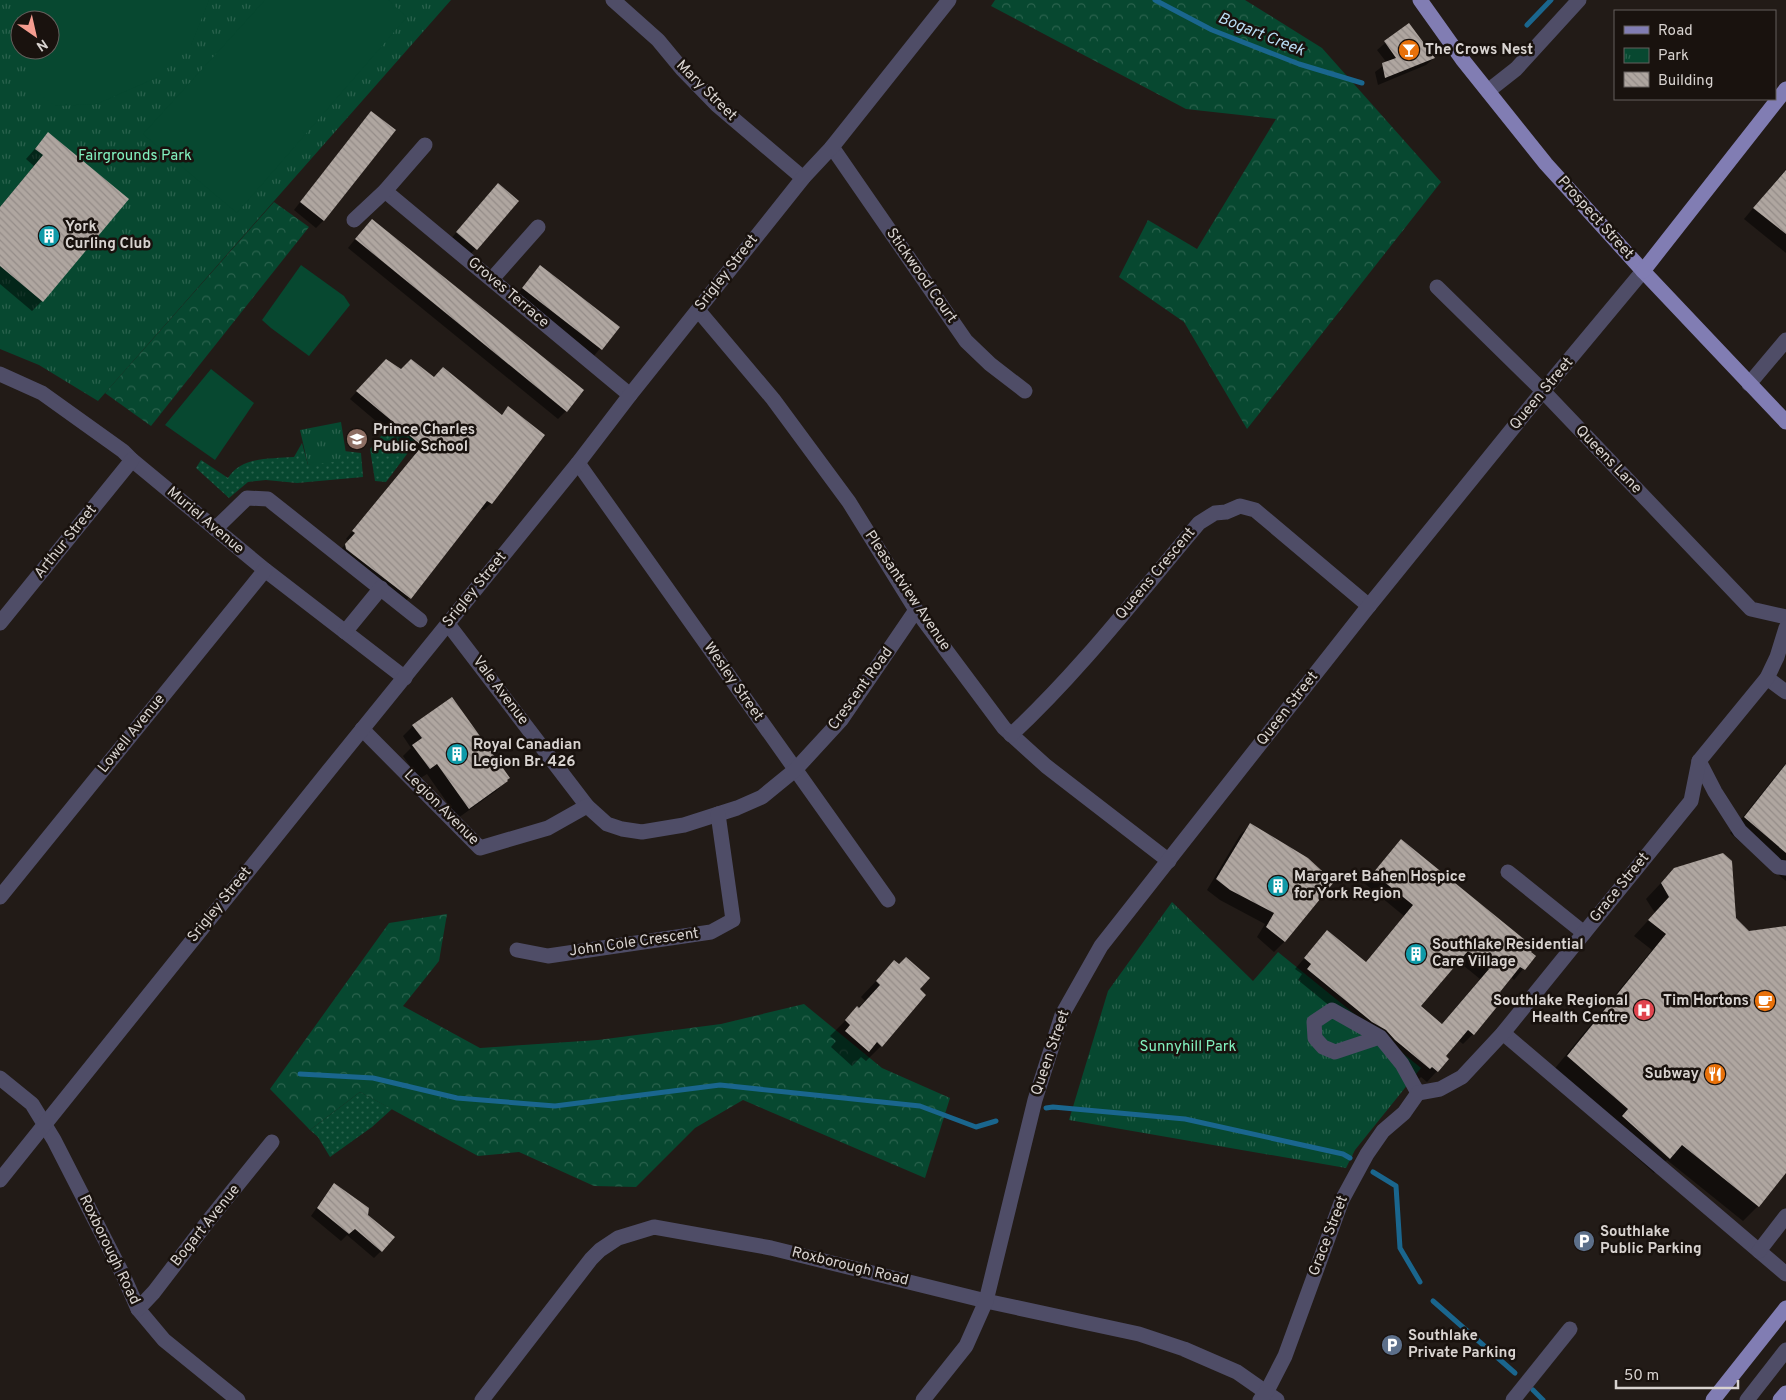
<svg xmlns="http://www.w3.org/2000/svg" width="1786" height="1400" viewBox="0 0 1786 1400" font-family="Overpass,sans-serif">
<defs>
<pattern id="grass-dots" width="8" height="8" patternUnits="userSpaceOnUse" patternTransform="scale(1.25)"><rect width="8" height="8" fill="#074830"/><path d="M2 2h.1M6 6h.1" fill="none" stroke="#2a624d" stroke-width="1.8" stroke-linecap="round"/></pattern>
<pattern id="forest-crowns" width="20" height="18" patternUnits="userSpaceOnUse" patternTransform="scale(1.25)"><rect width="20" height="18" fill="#074830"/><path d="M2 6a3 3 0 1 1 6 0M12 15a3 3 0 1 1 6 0" fill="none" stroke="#2a624d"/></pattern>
<pattern id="park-tufts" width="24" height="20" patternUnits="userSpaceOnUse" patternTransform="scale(1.25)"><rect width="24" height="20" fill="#074830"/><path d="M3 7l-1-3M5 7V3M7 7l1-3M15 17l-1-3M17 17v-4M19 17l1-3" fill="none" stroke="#2a624d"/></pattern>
<pattern id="building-back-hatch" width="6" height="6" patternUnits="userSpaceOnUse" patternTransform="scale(1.25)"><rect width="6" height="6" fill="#afa6a0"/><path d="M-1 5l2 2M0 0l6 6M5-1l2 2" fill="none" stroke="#948c88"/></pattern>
</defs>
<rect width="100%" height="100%" fill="#221b17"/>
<g fill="url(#grass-dots)">
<path d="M393,422l23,20 -30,40 -11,-1 -5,-32z"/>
<path d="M302,443l6,22 36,-14 17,2 2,24 -66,6 -31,-3 -18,2 -19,16 -33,-30 5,-8 27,18c14,-22 42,-19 66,-21z"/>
<path d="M360,1092l32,17 -20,18 -42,30 -12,-20 -8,-7z"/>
</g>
<g fill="url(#forest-crowns)">
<path d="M995,0h250l77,48 119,134 -194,247 -63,-107 -65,-45 29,-57 49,29 79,-130 -90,-10 -195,-103z"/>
<path d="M274,202l35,25 -158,199 -46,-33z"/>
<path d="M447,914l-8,47 -36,45 77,42 118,-8 123,-16 83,-20 78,64 68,30 -25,80 -182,-78 -48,28 -59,59 -42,-1 -75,-34 -41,4 -118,-64 -50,38 -40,-41 119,-166z"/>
</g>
<g fill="url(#park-tufts)" fill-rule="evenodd">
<path d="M0,0h451l-353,401 -59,-36 -39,-16zM20,20h30v30h-30z"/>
<path d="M341,422l6,38 -39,5 -8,-35z"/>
<path d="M1172,902l81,79 25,-29 143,116 -66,82 -9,18 -277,-48 39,-129z"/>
</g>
<g fill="#074830">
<path d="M31,0h178l-18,45 -33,32 -61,27 -42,2 -24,-18v-38h19v-30h-19z"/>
<path d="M265,0h123l19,17 -170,196 -94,-79z"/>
<path d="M301,265l43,31 6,9 -41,51 -38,-28 -9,-8z"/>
<path d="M211,369l43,34 -39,57 -50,-35z"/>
</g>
<g fill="#0007" fill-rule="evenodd">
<path d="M1408,24l26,34 -8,7 -48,20 -3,-13 12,-9 -10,-13z"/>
<path d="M364,120l-40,100 -8,8 -22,-18z"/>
<path d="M48,134l-6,167 -10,10 -32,-27v-77l34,-41 -8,-7z"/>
<path d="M1786,169v84l-42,-34z"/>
<path d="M491,192l26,9 -49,56 -19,-16z"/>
<path d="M364,228l219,162 -17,21 -8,8 -210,-171z"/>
<path d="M533,274l85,53 -25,30 -77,-61z"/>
<path d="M378,368l55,10 68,37 7,-7 -17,95 -7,7 -5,-2 -77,98 -64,-54 11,-11 -3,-2 70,-84 -66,-56z"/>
<path d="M413,726l93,55 -10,10 -38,27 -31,-44 -8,5 -16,-23 8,-8 -8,-12z"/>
<path d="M1786,763v118l-56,-48z"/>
<path d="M1250,825l34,117 -10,10 -17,-15 8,-13 -45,-24 -13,-10 33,-55z"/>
<path d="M1401,841l133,115 -20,24 -3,-3 -13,15 -25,42 -10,10 -5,-4 -14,16 -7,15 -10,11 -6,-5 -2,2 -121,-99 4,-6 -7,-5 32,-37 38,31 39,-47 -40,-33zM1458,961l22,18 -39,46 -22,-19z"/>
<path d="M1674,869l61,49 14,14 37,-5v244l-28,35 -15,15 -76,-61 -13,13 -46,-41 6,-7 -62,-53 100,-122 -18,-14 21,-23 -9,-14z"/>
<path d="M894,962l24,27 -37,57 -15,15 -5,-4 -9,9 -21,-19 5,-6 -6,-5 35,-35 -4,-4z"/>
<path d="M334,1185l32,30 15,36 -7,7 -27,-23 -6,6 -30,-25 16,-23z"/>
</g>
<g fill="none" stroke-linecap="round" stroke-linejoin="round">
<g stroke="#1a668e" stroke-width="5">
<path d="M1155,0l57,30 87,34 63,19"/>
<path d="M1527,25l24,-25"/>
<path d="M300,1074l73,4 84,20 98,8 165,-21 200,21 56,21 20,-6"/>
<path d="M1046,1108l7,-1 132,12 158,35 7,4"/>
<path d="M1373,1172l23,14 4,62 20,34"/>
<path d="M1433,1301l82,72"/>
<path d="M1533,1390l10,10"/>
</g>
</g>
<g fill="url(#building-back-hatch)" fill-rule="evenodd">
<path d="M1409,23l26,35 -50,20 -3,-15 14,-5 -12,-17z"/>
<path d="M371,111l25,19 -72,91 -24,-19z"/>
<path d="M48,132l81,67 -86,103 -43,-36v-59l43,-52 -8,-6z"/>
<path d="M1786,170v64l-33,-26z"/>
<path d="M498,183l21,18 -42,49 -21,-18z"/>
<path d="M372,219l212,171 -17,22 -212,-173z"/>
<path d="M540,265l80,62 -18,23 -80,-62z"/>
<path d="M386,359l15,10 10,-10 23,18 9,-10 59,48 6,-9 37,29 -53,69 -5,-3 -76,98 -65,-50 -1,-5 10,-11 -3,-2 70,-85 -66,-55z"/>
<path d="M452,697l58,81 -3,2 1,1 -39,28 -32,-45 -7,5 -18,-24 10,-7 -10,-13z"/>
<path d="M1786,764v89l-42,-36z"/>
<path d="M1250,823l58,35 26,24 -49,60 -19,-15 8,-14 -44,-23 -14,-11z"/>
<path d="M1401,839l134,109 -4,4 5,4 -11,14 -5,-3 -20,25 5,5 -31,38 -6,-5 -22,26 3,3 -11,13 -6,-5 -2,2 -35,-29 -9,-10 -14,-8 -65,-53 4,-5 -7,-6 23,-28 39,32 47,-57 -40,-32zM1468,951l21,18 -47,55 -21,-18z"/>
<path d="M1723,853l9,8 4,57 13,13 37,-5v247l-27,34 -77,-62 -12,14 -48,-43 6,-7 -61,-53 99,-122 -18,-14 21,-23 -8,-14 13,-15z"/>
<path d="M906,957l24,21 -10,11 6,6 -44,52 -5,-5 -8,10 -24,-21 5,-6 -5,-5 12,-14 2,2 21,-23 -4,-4 18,-21 5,4z"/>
<path d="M334,1183l35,25 -1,7 27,22 -13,15 -27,-23 -6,5 -32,-26z"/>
</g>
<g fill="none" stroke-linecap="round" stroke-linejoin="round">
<g stroke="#4f4d67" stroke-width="15">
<path d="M613,0l45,40 24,29 35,36 86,73"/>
<path d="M1488,91l28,-22 63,-69"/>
<path d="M832,147l134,194 24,23 35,27"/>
<path d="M385,191l245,204"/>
<path d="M354,220l31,-29 40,-46"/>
<path d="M492,279l46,-52"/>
<path d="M1437,287l106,104 208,218 35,8"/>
<path d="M698,310l75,89 76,103 67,108 88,118 42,38 123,95"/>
<path d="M0,374l42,19 81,58 9,9 133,110 140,108"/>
<path d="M1749,384l37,-44"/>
<path d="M578,463l310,437"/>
<path d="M215,529l32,-31 21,1 152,121"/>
<path d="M0,623l132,-163"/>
<path d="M448,624l139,182 20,18 15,5 20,3 42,-7 53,-17 25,-11 33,-27 46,-50 75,-110"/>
<path d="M345,632l36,-44"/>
<path d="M1767,678l19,14"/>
<path d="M362,729l118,119 68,-20 39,-22"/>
<path d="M1011,735c69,-64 127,-140 188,-212l16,-10 11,-1 14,-6 15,4 114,96"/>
<path d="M1699,761l16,31 25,39 38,36 8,1"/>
<path d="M1508,872l76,61"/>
<path d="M0,897l265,-327"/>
<path d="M517,950l31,6 163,-24 22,-12 -15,-106"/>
<path d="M1503,1033l283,241"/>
<path d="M1380,1037l-45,15 -12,-5 -8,-9 -1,-16 18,-12 48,27 22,27 16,29"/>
<path d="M0,1078l32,26 22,36 69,135 15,34 26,31 74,60"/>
<path d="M0,1180l330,-411 248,-306 52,-68 173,-217 29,-31 117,-147"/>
<path d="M1759,1251l27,-35"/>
<path d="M138,1309l16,-17 55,-72 63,-78"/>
<path d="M482,1400l109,-141 9,-9 18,-12 36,-11 117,21 215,53 153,33 45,15 53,23 40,28"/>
<path d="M923,1400l43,-54 20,-45 49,-201 27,-85 39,-69 263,-334 179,-221 100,-120"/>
<path d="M1260,1400l7,-9 18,-35 57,-156 25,-46 16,-23 21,-18 14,-20 22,-4 22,-12 41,-44 188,-232 8,-40 68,-83 10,-21 9,-29"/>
<path d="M1513,1400l57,-71"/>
<path d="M1747,1400l39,-50"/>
</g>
<g stroke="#817db3" stroke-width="15">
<path d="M1420,0l42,59 84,105 97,107 143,151"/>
<path d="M1643,271l143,-182"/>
<path d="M1713,1400l73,-92"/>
<path d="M1780,1400l6,-7"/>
</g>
</g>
<defs>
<g id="bar-disc" transform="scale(1.125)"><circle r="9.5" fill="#e8710a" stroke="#19120e"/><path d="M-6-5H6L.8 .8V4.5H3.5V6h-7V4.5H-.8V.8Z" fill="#fff"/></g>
<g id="building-disc" transform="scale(1.125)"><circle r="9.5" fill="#0f9aa8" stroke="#19120e"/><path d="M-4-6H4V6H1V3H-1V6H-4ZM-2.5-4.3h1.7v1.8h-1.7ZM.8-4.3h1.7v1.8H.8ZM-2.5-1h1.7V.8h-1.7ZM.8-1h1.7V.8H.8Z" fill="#fff"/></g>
<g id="school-disc" transform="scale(1.125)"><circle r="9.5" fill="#8d6e63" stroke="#19120e"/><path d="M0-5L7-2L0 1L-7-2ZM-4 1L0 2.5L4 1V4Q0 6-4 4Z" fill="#fff"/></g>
<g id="cafe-disc" transform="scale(1.125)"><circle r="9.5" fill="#e8710a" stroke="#19120e"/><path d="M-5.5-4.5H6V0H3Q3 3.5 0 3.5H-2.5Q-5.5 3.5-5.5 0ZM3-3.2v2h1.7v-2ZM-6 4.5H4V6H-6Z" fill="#fff"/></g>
<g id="hospital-disc" transform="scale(1.125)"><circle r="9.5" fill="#e0444e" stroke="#19120e"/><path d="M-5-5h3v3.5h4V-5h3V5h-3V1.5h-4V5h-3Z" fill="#fff"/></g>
<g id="restaurant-disc" transform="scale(1.125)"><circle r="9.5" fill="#e8710a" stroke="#19120e"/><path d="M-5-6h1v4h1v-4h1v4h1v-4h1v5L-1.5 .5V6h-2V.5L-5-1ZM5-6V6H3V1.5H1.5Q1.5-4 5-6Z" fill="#fff"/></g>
<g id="parking-disc" transform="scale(1.125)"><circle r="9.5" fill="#5c6f8a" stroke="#19120e"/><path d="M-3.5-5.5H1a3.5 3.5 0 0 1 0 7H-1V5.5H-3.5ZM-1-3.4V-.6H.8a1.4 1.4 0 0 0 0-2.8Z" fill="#fff"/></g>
</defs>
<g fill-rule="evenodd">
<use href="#bar-disc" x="1409" y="50"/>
<use href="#building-disc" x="49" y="236"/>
<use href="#school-disc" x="357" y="439"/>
<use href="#building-disc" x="457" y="754"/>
<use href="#building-disc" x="1278" y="886"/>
<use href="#building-disc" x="1416" y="954"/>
<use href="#cafe-disc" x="1765" y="1001"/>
<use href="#hospital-disc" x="1644" y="1010"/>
<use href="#restaurant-disc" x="1715" y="1074"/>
<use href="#parking-disc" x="1584" y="1241"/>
<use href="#parking-disc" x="1392" y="1345"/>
</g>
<g text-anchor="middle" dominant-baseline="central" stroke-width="5" stroke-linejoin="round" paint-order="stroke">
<g font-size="15" font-weight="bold" fill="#d8d3d0" stroke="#19120e" text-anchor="start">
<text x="1425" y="50">The Crows Nest</text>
<text x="65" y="227">York<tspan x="65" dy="17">Curling Club</tspan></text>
<text x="373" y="430">Prince Charles<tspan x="373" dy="17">Public School</tspan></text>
<text x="473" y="745">Royal Canadian<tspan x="473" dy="17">Legion Br. 426</tspan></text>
<text x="1294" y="877">Margaret Bahen Hospice<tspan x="1294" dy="17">for York Region</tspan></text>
<text x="1432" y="945">Southlake Residential<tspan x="1432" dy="17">Care Village</tspan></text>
<text x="1628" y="1001" text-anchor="end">Southlake Regional<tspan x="1628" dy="17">Health Centre</tspan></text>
<text x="1749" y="1001" text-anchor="end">Tim Hortons</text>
<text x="1699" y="1074" text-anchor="end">Subway</text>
<text x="1600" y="1232">Southlake<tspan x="1600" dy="17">Public Parking</tspan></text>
<text x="1408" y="1336">Southlake<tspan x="1408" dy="17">Private Parking</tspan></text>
</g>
<g font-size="15" fill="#d8d3d0" stroke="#19120e">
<text transform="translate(706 91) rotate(45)">Mary Street</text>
<text transform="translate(1595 218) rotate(48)">Prospect Street</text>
<text transform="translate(727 273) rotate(-52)">Srigley Street</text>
<text transform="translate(921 276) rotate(55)">Stickwood Court</text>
<text transform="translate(508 293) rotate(40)">Groves Terrace</text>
<text transform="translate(1542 394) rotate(-50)">Queen Street</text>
<text transform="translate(1608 460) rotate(46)">Queens Lane</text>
<text transform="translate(205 521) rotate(40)">Muriel Avenue</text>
<text transform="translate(66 542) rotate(-51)">Arthur Street</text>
<text transform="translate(1156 574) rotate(-50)">Queens Crescent</text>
<text transform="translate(475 590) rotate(-51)">Srigley Street</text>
<text transform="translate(907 591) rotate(56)">Pleasantview Avenue</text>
<text transform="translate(733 682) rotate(55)">Wesley Street</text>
<text transform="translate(861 689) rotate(-54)">Crescent Road</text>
<text transform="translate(500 691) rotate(53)">Vale Avenue</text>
<text transform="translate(1288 709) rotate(-52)">Queen Street</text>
<text transform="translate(132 734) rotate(-51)">Lowell Avenue</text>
<text transform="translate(441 808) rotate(45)">Legion Avenue</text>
<text transform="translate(1620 888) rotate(-51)">Grace Street</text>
<text transform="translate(220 905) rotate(-51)">Srigley Street</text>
<text transform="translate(634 943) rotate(-8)">John Cole Crescent</text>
<text transform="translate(1051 1053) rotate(-71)">Queen Street</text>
<text transform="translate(206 1226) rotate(-51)">Bogart Avenue</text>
<text transform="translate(1329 1236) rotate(-69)">Grace Street</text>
<text transform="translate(109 1250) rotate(64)">Roxborough Road</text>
<text transform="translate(850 1267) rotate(14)">Roxborough Road</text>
</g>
<g font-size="15" fill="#82f1bf" stroke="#19120e">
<text x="135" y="156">Fairgrounds Park</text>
<text x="1188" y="1047">Sunnyhill Park</text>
</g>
<g font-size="16" font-style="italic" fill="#b9ddf4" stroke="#19120e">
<text transform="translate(1261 35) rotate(22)">Bogart Creek</text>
</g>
</g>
<rect x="1614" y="10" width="162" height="90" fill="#19120e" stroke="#655f5c"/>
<rect x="1624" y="26" width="25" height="8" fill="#817db3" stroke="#655f5c"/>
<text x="1658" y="35" font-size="15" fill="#d8d3d0">Road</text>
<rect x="1624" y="48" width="25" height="15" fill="url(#park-tufts)" stroke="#655f5c"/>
<text x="1658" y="60" font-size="15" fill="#d8d3d0">Park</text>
<rect x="1624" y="72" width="25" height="15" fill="url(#building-back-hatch)" stroke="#655f5c"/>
<text x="1658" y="85" font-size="15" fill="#d8d3d0">Building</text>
<g transform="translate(35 35) rotate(146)"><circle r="24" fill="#19120e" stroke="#655f5c"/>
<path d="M0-4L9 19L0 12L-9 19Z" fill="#f59d90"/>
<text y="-8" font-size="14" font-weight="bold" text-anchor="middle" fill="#d8d3d0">N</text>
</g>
<path d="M1616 1380v8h122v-8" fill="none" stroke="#d8d3d0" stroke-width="2.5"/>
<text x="1624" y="1380" font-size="15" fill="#d8d3d0" stroke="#19120e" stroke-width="4" paint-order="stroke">50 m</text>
</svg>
